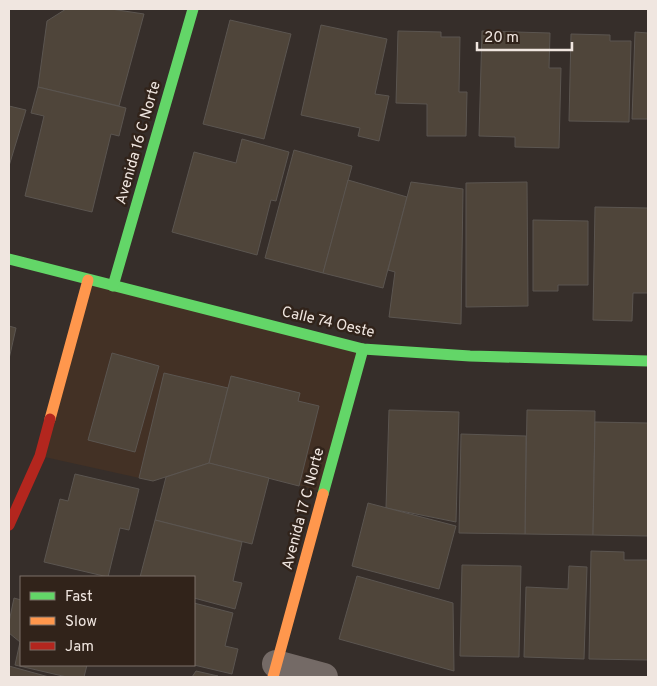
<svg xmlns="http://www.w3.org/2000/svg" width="657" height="686" viewBox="0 0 657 686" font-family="Overpass,sans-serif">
<rect width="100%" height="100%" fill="#362e2a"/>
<path fill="#433125" d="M88,280l275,69 -39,143 -115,-29 -56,18 -113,-25z"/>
<g fill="#4f453a" stroke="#5b5550">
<path d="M66,9h45l33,5 -25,92 -81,-19 9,-66z"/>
<path d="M230,20l61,14 -27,105 -61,-15z"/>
<path d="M321,25l66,14 -12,55 14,2 -10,45 -21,-5 2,-8 -59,-13z"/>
<path d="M398,31l43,1v5h19l-1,55h8l-1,44h-39v-32l-31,-1z"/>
<path d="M482,31l68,2 -1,35h12l-2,80 -44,-1v-10l-36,-1z"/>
<path d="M635,32l13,1v86h-16z"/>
<path d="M571,34l39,1v6h21l-2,81 -60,-1z"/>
<path d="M38,87l88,21 -7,28 -8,-2 -19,78 -67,-16 19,-80 -13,-3z"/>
<path d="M9,106l17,4 -17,56z"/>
<path d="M242,139l47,13 -13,49 -5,-1 -14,55 -85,-23 22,-80 42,11z"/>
<path d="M294,150l58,16 -29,107 -58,-15z"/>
<path d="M348,180l59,17 -24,91 -60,-15z"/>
<path d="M411,182l52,7 -2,135 -72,-7 6,-45 -7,-2z"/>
<path d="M527,182l1,124 -62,1v-124z"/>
<path d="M595,207l53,1v85h-15l-1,28 -39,-1z"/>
<path d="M533,220l55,1v64h-30v6h-25z"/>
<path d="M9,326l7,2 -7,31z"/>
<path d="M112,353l47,13 -24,86 -47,-12z"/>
<path d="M164,373l64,15 -19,75 -56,18 -14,-3z"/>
<path d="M231,376l69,17 -2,8 21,5 -20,80 -90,-23z"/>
<path d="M389,410l70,2 -3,110 -70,-14z"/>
<path d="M527,410l68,1 -2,124 -68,-1z"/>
<path d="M595,422l53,1v113l-55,-1z"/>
<path d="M461,434l65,2 -1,98 -66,-1z"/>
<path d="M209,463l60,15 -17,66 -97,-24 11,-43z"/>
<path d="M75,474l64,15 -10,41 -9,-2 -12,49 -64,-15 16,-63 8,2z"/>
<path d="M368,503l88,23 -17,63 -87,-23z"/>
<path d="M155,520l87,22 -9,39 9,2 -7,26 -41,-11v-21h-54z"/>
<path d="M591,551l33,1v8h24v100l-59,-1z"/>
<path d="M462,565l59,1 -2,91 -59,-1z"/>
<path d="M569,566l18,1 -3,92 -60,-2 2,-70 42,2z"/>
<path d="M357,576l96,27 1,68 -115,-32z"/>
<path d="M14,598l7,2v65h66l-3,12h-17l-52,-12 5,-23 -11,-9v-11z"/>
<path d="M194,603l39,10 -8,33 13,3 -6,25 -38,-9z"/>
<path d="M9,666l40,11h-40z"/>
<path d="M196,671l22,5 -26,1z"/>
</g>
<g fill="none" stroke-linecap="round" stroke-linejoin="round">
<path stroke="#746a66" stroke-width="28" d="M276,664l48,13"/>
<g stroke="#63d668" stroke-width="11">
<path d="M9,259l354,90 107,7 178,5"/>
<path d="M113,286l80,-277"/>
<path d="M323,494l40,-145"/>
</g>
<g stroke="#ff974d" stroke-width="11">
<path d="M50,419l38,-139"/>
<path d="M273,677l50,-183"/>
</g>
<path stroke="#b3261e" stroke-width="11" d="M9,525l31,-69 10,-37"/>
</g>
<g text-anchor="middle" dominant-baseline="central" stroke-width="5" stroke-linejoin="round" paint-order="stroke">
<g font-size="15" fill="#f0e6e0" stroke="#31231a">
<text transform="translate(139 143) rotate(-74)">Avenida 16 C Norte</text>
<text transform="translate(328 323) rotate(13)">Calle 74 Oeste</text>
<text transform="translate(304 509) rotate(-75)">Avenida 17 C Norte</text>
</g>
</g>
<rect width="657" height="686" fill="none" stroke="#f0e6e0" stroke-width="20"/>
<rect x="20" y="576" width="175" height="90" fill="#31231a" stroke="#7d7169"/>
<rect x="30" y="592" width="25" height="8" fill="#63d668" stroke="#7d7169"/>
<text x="65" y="601" font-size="15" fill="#f0e6e0">Fast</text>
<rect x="30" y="617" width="25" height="8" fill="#ff974d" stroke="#7d7169"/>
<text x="65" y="626" font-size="15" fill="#f0e6e0">Slow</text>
<rect x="30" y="642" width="25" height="8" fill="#b3261e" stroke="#7d7169"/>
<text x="65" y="651" font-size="15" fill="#f0e6e0">Jam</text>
<path d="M477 42v8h95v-8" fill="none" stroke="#f0e6e0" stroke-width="2.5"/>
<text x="484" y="42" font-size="15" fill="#f0e6e0" stroke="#31231a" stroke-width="4" paint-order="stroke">20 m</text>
</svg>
